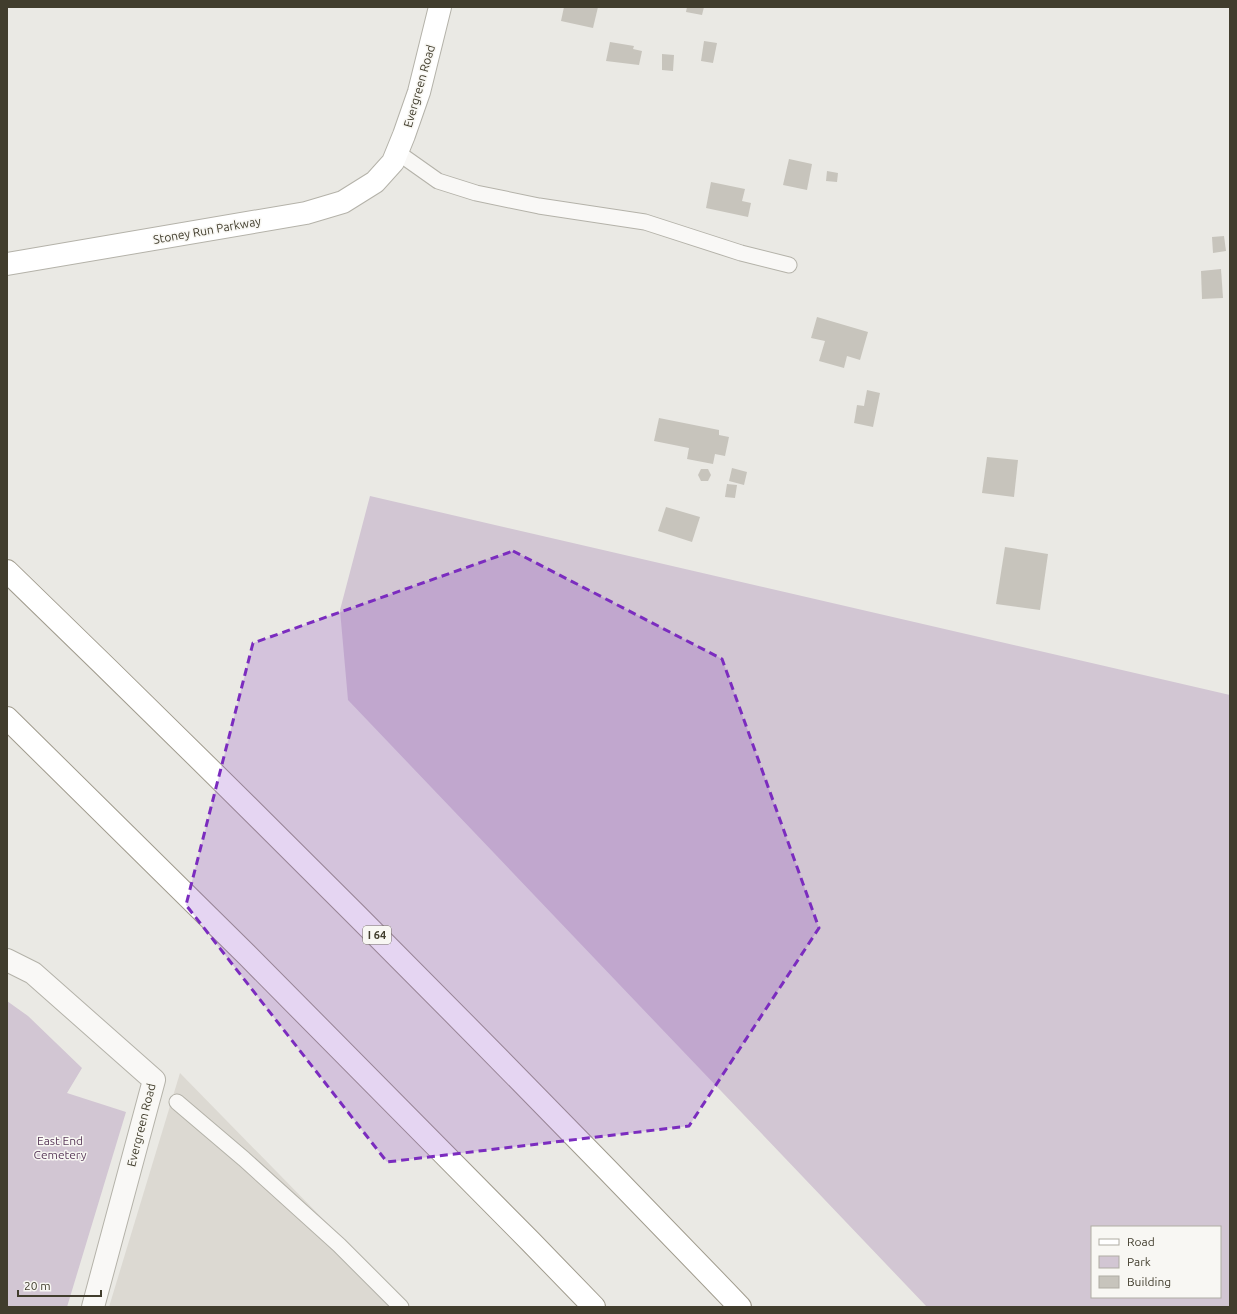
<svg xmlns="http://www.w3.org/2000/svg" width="1237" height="1314" viewBox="0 0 1237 1314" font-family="Ubuntu,sans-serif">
<rect width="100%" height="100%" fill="#eae9e4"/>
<path fill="#dcd9d2" d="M180,1073l229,234h-300z"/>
<g fill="#d2c6d3" fill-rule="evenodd">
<path d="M370,496l860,199v612h-303l-579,-607 -8,-90zM1092,1227h128v70h-128z"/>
<path d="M7,1001l21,15 54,52 -15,25 59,19 -59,195h-60z"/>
</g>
<g fill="#c7c4bc">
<path d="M564,7h34l-5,21 -32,-7z"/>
<path d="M687,7h17l-2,8 -16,-3z"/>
<path d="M704,41l13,2 -4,20 -12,-2z"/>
<path d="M610,42l24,4 -1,3 9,2 -3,14 -33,-4z"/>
<path d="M662,54l12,1 -1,16 -11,-1z"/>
<path d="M789,159l23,5 -5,26 -24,-5z"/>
<path d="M827,171l11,2 -1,9 -11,-1z"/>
<path d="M711,182l34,7 -3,12 9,2 -3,14 -42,-9z"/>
<path d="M1224,236l2,15 -13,2 -1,-16z"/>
<path d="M1221,269l2,29 -21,1 -1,-28z"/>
<path d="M817,317l51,15 -8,28 -13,-4 -3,12 -25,-7 6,-20 -14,-3z"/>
<path d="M867,390l13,3 -7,34 -19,-4 3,-18 7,1z"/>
<path d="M659,418l60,12v5l10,2 -4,19 -10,-2 -2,10 -26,-5 2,-11 -35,-7z"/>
<path d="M987,457l31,3 -4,37 -32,-4z"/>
<path d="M732,468l15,4 -3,13 -15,-4z"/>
<path d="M701,469h7l3,6 -3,6h-7l-3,-6z"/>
<path d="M727,484l10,1 -2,13 -10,-1z"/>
<path d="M666,507l34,10 -8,25 -34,-11z"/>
<path d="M1005,547l43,7 -8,56 -44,-6z"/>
</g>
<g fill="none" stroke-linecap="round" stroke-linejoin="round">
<g stroke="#b4b2a9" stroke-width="17">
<g id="lane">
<path d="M397,152l41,29 38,12 63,13 106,16 96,31 48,12"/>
<path d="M177,1102l67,57 95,86 62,62"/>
</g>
</g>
<g stroke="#b4b2a9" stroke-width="24">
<path id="street" d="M7,960l26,13 121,107 -61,227"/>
</g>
<g stroke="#b4b2a9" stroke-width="24">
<path id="secondary" d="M7,264l299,-51 37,-11 32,-20 18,-20 11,-27 15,-43 21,-85"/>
</g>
<g stroke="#a09b8d" stroke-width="24">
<g id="highway">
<path d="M7,571c249,241 493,486 733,736"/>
<path d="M7,718l241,238 282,285 64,66"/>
</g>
</g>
<use href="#lane" stroke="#f9f8f6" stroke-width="15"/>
<use href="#street" stroke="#f9f8f6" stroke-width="22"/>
<use href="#secondary" stroke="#fff" stroke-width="22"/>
<use href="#highway" stroke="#fff" stroke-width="22"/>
</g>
<path fill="#7b2cbf" fill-opacity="0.2" stroke="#7b2cbf" stroke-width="3" stroke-dasharray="8 5" stroke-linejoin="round" d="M513,551l209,108 97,269 -130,198 -302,36 -201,-257 67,-262z"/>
<g text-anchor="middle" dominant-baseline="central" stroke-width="3" stroke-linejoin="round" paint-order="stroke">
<rect fill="#f8f7f3" stroke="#787568" stroke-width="1" x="363" y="926" width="28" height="18" rx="3"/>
<g font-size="11" font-weight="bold" fill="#413d2d">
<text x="377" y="935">I 64</text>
</g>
<g font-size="12" fill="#413d2d" stroke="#f8f7f3">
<text transform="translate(419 86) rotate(-74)">Evergreen Road</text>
<text transform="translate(207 230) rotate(-10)">Stoney Run Parkway</text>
<text transform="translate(141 1125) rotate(-76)">Evergreen Road</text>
</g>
<g font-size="12" fill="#5b3c5c" stroke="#f8f7f3">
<text x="60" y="1140">East End<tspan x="60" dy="14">Cemetery</tspan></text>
</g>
</g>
<rect width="1237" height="1314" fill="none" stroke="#413d2d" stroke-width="16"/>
<rect x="1091" y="1226" width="130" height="72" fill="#f8f7f3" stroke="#afada4"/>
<rect x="1099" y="1239" width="20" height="6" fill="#ffffff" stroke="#afada4"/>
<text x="1127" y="1246" font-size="12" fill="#413d2d">Road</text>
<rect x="1099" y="1256" width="20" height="12" fill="#d2c6d3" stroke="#afada4"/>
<text x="1127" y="1266" font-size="12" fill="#413d2d">Park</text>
<rect x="1099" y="1276" width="20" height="12" fill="#c7c4bc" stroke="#afada4"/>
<text x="1127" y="1286" font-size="12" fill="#413d2d">Building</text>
<path d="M18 1290v6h83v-6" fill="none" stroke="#413d2d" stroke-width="2"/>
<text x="24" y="1290" font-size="12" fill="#413d2d" stroke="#f8f7f3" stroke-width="3" paint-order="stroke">20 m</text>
</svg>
